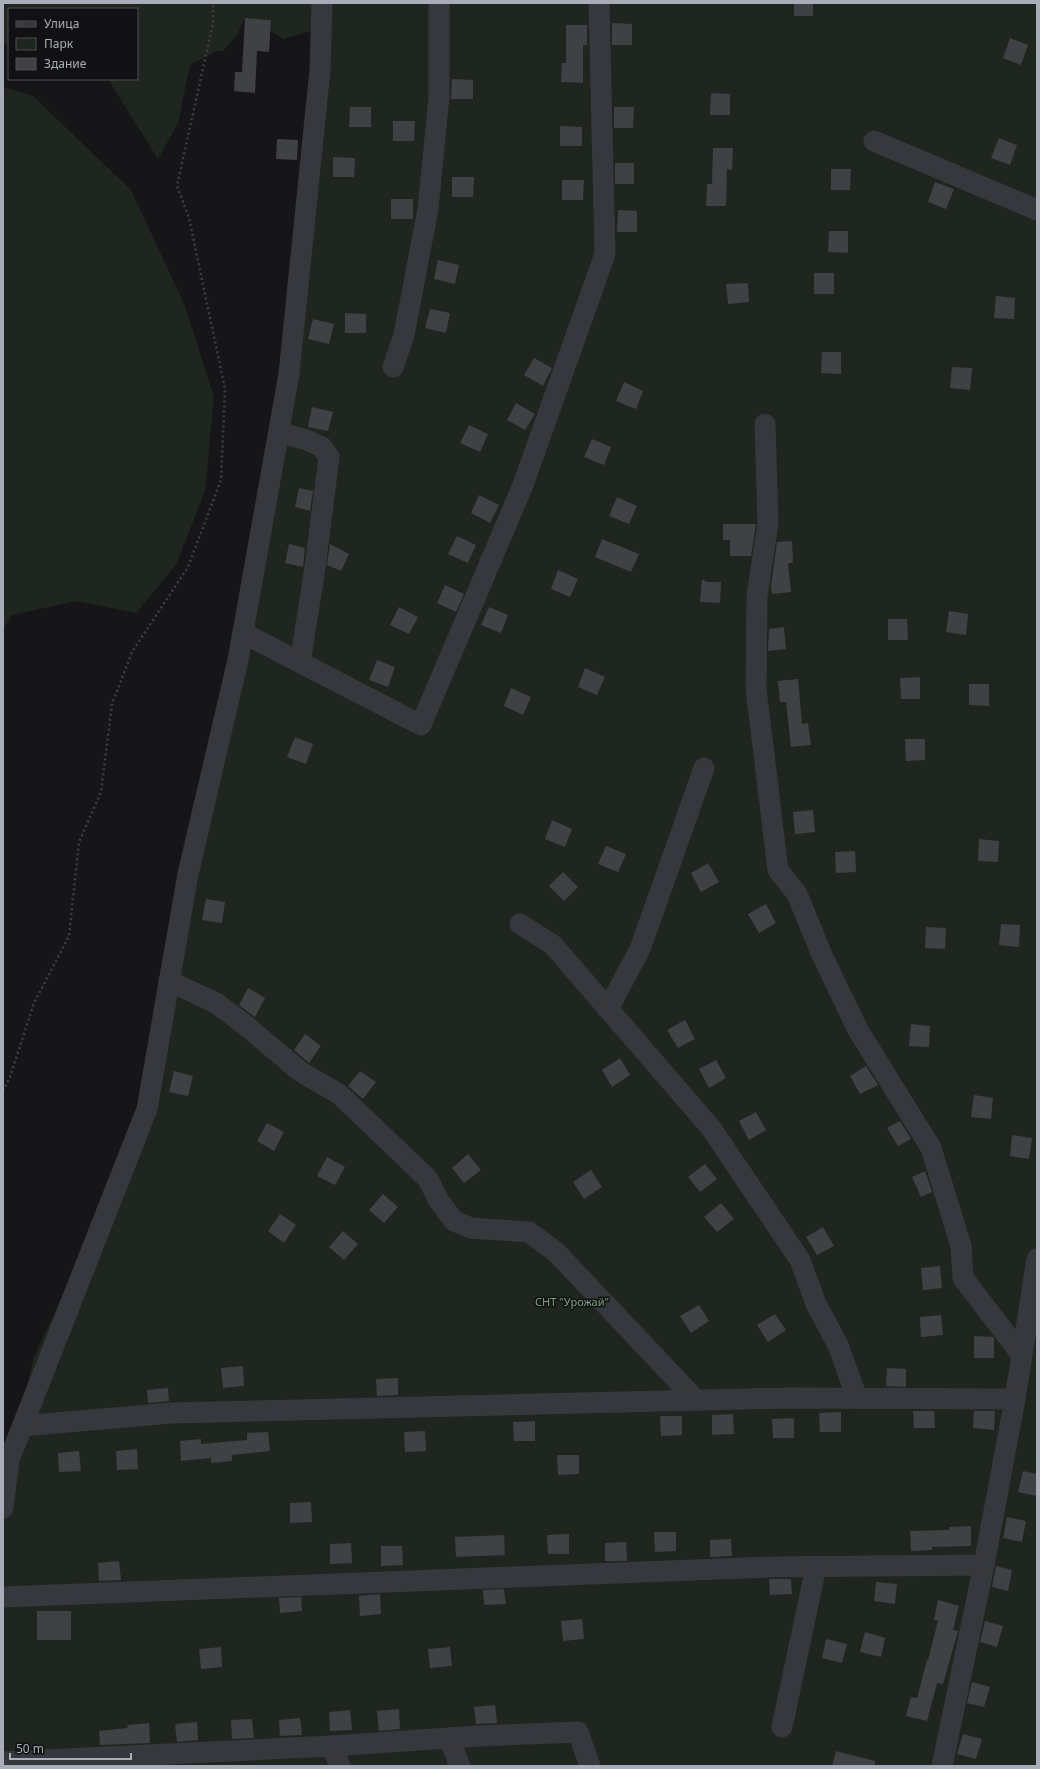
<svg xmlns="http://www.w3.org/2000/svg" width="1040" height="1769" viewBox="0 0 1040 1769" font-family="'Noto Sans',sans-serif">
<rect width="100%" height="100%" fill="#161618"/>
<g fill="#1e261f">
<path d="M3,3h313v13l-5,15 -27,8 -14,-8 1,-11 -26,-2 -8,17 -14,16h-7l-26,14 -12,58 -20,36 -50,-80h29v-70h-128v36l-6,-2z"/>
<path d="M321,3h716v1763h-1034v-260l30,-147 105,-227 145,-725z"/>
<path d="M3,87l30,9 98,94 54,116 29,91 -9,94 -29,74 -40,48 -60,-12 -64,14 -9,14z"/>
</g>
<g fill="#404145">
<rect x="794" y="3" width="19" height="13"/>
<path d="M245,18l26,2 -2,32 -12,-1 -2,42 -21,-2 1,-19h7z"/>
<path d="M612,23l20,1v21h-20z"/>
<path d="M566,25h21v20h-4v38l-22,-1 1,-19h4z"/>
<path d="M1010,38l18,7 -7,20 -18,-7z"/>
<path d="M452,79l21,1v19h-22z"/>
<path d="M711,93l19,1v21h-20z"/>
<path d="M350,107h21v20h-22z"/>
<path d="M614,107h20l-1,21h-19z"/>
<path d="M393,121h22l-1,20h-21z"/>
<path d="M560,126l22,1v19h-22z"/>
<path d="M999,138l18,7 -7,20 -19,-7z"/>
<path d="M277,139l21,1 -1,20 -21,-1z"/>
<path d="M713,148h20l-1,22 -5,-1 -1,37h-20l1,-22h5z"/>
<path d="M333,157l22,1 -1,19h-21z"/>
<rect x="615" y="163" width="19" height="21"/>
<path d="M831,169h20l-1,21h-19z"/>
<path d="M452,177h22l-1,20h-21z"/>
<path d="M562,180h22l-1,20h-21z"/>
<path d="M935,182l19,7 -8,20 -18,-7z"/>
<rect x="391" y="199" width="22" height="20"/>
<path d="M618,210l19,1v21h-20z"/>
<path d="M829,231h19v22l-20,-1z"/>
<path d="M438,260l21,5 -4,19 -21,-5z"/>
<rect x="814" y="273" width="20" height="21"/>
<path d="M748,283l1,19 -21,2 -2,-20z"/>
<path d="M996,296l19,2 -1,21 -20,-1z"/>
<path d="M430,309l20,4 -4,20 -21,-5z"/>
<path d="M345,313l21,1v19h-21z"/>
<path d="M313,319l21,5 -5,20 -21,-5z"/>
<path d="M822,352h19v22l-20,-1z"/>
<path d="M534,358l18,10 -9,18 -19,-11z"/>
<path d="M952,367l20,1 -2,22 -20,-2z"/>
<path d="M624,382l19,9 -7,18 -20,-8z"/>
<path d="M516,403l19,11 -10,16 -18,-10z"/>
<path d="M312,407l21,5 -5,19 -20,-4z"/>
<path d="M469,425l19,9 -8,18 -20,-9z"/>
<path d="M592,439l19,8 -7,18 -20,-8z"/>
<path d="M299,488l14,3 -3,20 -15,-4z"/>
<path d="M479,495l20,10 -9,18 -19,-10z"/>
<path d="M617,497l20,9 -8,18 -20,-8z"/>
<path d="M723,524h33l-5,32h-21v-16h-7z"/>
<path d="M457,536l19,9 -8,18 -20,-9z"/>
<path d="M602,539l37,15 -8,18 -36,-15z"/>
<path d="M792,541l1,22h-5l3,29 -19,2 -1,-8 6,-44z"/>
<path d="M289,544l16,4 -2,19 -18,-4z"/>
<path d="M330,544l19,10 -8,17 -14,-6z"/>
<path d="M558,570l20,9 -8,18 -19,-8z"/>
<path d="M702,579l5,3h14l-1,21 -20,-1z"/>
<path d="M445,585l19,9 -8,18 -19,-9z"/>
<path d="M399,607l19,10 -9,17 -19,-9z"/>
<path d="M489,607l19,8 -7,18 -20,-8z"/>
<path d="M949,611l19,3 -2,21 -20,-3z"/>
<path d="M888,619h19l1,21h-20z"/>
<path d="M784,627l2,22 -18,2 1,-22z"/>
<path d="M377,660l18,7 -7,20 -19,-7z"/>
<path d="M585,668l20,9 -8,18 -19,-8z"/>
<path d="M920,677v22h-19l-1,-21z"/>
<path d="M798,679l4,45 6,-1 3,22 -20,2 -5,-45h-6l-2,-21z"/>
<path d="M969,684h20v22l-20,-1z"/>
<path d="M511,688l20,9 -8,18 -19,-9z"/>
<path d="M295,737l18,7 -7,20 -19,-7z"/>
<path d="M905,739h20v21l-19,1z"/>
<path d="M813,810l2,22 -20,2 -2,-22z"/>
<path d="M552,820l20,9 -7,18 -20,-8z"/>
<path d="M979,839l20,2 -1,21 -20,-1z"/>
<path d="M606,846l20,8 -8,18 -20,-8z"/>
<path d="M855,851l1,21 -20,1 -1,-21z"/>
<path d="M708,863l11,19 -18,10 -10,-19z"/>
<path d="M563,872l15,15 -14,14 -15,-15z"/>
<path d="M206,899l19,3 -3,21 -20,-3z"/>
<path d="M766,904l10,19 -17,10 -11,-19z"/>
<path d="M1001,924l19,1 -1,22 -20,-2z"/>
<path d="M926,927l20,1 -1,21 -20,-1z"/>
<path d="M248,988l17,10 -10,19 -16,-12z"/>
<path d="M685,1020l10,19 -17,9 -11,-18z"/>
<path d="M911,1024l19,2 -1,21 -20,-1z"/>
<path d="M305,1034l16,12 -12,17 -15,-13z"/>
<path d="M620,1058l10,17 -18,12 -10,-17z"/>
<path d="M716,1060l10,18 -17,10 -10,-19z"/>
<path d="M866,1066l12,19 -18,9 -10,-18z"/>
<path d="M174,1071l19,5 -5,20 -19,-4z"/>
<path d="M360,1071l16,11 -13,17 -15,-13z"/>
<path d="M974,1095l19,3 -2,21 -20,-2z"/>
<path d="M756,1112l10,18 -17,10 -10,-19z"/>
<path d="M900,1121l11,18 -13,7 -11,-18z"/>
<path d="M267,1123l17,9 -10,19 -17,-10z"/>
<path d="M1012,1135l20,3 -3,21 -19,-3z"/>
<path d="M468,1154l13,16 -17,13 -12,-15z"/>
<path d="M327,1157l18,10 -10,18 -18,-9z"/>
<path d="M705,1164l12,15 -17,13 -12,-15z"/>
<path d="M591,1170l11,17 -18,12 -11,-17z"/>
<path d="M925,1171l7,21 -11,5 -9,-20z"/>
<path d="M383,1194l15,13 -14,16 -15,-13z"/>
<path d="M721,1203l13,16 -17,13 -13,-15z"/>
<path d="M280,1214l16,11 -12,18 -16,-12z"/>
<path d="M823,1227l11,19 -17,9 -11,-18z"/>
<path d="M343,1231l15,13 -14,16 -15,-13z"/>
<path d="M940,1266l2,22 -19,2 -2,-22z"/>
<path d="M699,1305l10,16 -18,12 -11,-17z"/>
<path d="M775,1314l11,16 -18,12 -11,-17z"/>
<path d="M941,1315l2,20 -22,2 -1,-20z"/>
<path d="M974,1336l19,1 1,2v19h-20z"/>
<path d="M243,1366l1,20 -21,2 -2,-20z"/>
<path d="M887,1368l19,1v18l-20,-1z"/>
<path d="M398,1378v17l-21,1 -1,-17z"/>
<path d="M168,1388l1,13 -21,2 -1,-13z"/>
<path d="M913,1411h21l1,17h-21z"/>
<path d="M974,1411h21l-1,19 -21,-2z"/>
<path d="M841,1412v20h-21l-1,-19z"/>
<path d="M733,1414l1,20 -22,1v-20z"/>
<path d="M660,1416h22v19l-21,1z"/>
<path d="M794,1418v20h-21l-1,-19z"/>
<path d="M535,1421v20h-21l-1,-19z"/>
<path d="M425,1431l1,20 -21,1 -1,-20z"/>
<path d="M268,1432l2,19 -38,4v6l-21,2v-5l-30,3 -1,-20 21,-2v5l46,-4v-7z"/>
<path d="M137,1449l1,20 -21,1 -1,-19z"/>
<path d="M79,1451l2,20 -22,1 -1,-19z"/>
<path d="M557,1455h22v19l-21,1z"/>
<path d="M1023,1471l14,3v22l-19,-4z"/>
<path d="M311,1502l1,20 -22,1v-20z"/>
<path d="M1007,1517l19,4 -4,21 -19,-4z"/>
<path d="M971,1526v20l-39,1v3l-21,1 -1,-20 39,-1v-3z"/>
<path d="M654,1532h22v19l-21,1z"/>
<path d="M569,1534v20h-21l-1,-19z"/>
<path d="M504,1535l1,20 -49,2 -1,-20z"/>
<path d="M731,1539l1,17 -22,1v-17z"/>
<path d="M626,1542l1,19h-22v-18z"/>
<path d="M351,1543l1,20 -22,1v-20z"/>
<path d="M381,1546h21l1,19 -22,1z"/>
<path d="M119,1561l2,19 -22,1 -1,-18z"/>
<path d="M996,1566l16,4 -4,21 -16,-4z"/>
<path d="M769,1579h22l1,15 -22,1z"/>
<path d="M876,1582l21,2 -2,20 -21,-3z"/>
<path d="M504,1589l2,15 -22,1 -1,-15z"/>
<path d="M380,1594l1,20 -21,2 -1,-20z"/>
<path d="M301,1597l1,14 -22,2 -1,-15z"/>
<path d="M938,1600l21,6 -6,24 5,1 -15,53 -6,-1 -10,38 -21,-5 5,-19 6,1 10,-38h1l10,-39 -4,-1z"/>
<rect x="37" y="1611" width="34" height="29"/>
<path d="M582,1619l2,20 -21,2 -2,-20z"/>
<path d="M985,1621l18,5 -6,21 -17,-5z"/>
<path d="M865,1632l20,6 -4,19 -21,-5z"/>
<path d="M826,1639l21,5 -5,19 -20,-5z"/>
<path d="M221,1647l1,20 -21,2 -2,-20z"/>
<path d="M450,1647l2,19 -22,2 -2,-19z"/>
<path d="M972,1682l18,5 -6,20 -17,-4z"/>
<path d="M495,1705l2,18 -21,1 -2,-17z"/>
<path d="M399,1709l1,20 -21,2 -2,-20z"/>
<path d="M350,1710l2,20 -22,1 -1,-19z"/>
<path d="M300,1718l2,17 -22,1 -1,-16z"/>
<path d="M252,1719l2,19 -22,1 -1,-19z"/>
<path d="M197,1722l1,18 -21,2 -2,-18z"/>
<path d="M149,1723l1,20 -50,2 -1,-14 29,-3 -1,-3z"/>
<path d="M963,1734l19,5 -6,20 -19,-5z"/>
<path d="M836,1751l39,10v5h-43z"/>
</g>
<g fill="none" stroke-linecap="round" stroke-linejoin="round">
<path stroke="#3d3f44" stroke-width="2.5" stroke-dasharray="2 3" stroke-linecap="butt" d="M3,1091l7,-14 24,-74 35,-67 10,-94 22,-50 11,-88 20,-52 56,-85 33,-87 4,-91 -36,-171 -12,-32 36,-163v-20"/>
<g stroke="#37383d" stroke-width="21">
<path d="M874,141l163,69"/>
<path d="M393,367l11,-32 24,-126 11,-112v-94"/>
<path d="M765,424l3,99 -11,73 -1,93 22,181 19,24 25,61 36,75 73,118 30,98 2,32 59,77"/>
<path d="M279,432l28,8 15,7 7,10 -14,111 -15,95"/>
<path d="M243,633l178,92 102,-240 82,-231 -6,-251"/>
<path d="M520,924l33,21 158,183 89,132 16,44 22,41 19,53"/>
<path d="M169,981l47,22 28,21 57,48 38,22 89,85 11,22 15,20 17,7 58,4 27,20 140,148"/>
<path d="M608,1009l32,-60 64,-181"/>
<path d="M1015,1399l22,-140"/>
<path d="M23,1426l148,-13 617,-15 227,1 -31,166 -42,201"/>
<path d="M3,1508l6,-48 138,-351 41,-235 50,-214 51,-286 31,-304 2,-67"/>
<path d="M3,1597l765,-30 216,-2"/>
<path d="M782,1727l34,-160"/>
<path d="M449,1738l11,28"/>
<path d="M332,1746l8,20"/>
<path d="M3,1762l329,-16 146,-10 100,-4 12,34"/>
</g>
</g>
<g text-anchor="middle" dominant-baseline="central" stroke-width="3" stroke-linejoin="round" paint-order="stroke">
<g font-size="11" fill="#7fa381" stroke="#111113">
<text x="572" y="1301">СНТ "Урожай"</text>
</g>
</g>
<rect width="1040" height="1769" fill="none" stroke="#a8adb8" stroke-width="8"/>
<rect x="8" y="8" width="130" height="72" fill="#111113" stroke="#4d4f55"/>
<rect x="16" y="21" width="20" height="6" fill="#37383d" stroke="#4d4f55"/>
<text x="44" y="28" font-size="12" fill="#a8adb8">Улица</text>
<rect x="16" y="38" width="20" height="12" fill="#1e261f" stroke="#4d4f55"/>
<text x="44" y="48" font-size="12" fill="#a8adb8">Парк</text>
<rect x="16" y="58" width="20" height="12" fill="#404145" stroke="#4d4f55"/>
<text x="44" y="68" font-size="12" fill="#a8adb8">Здание</text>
<path d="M10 1753v6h121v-6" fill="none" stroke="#a8adb8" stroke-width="2"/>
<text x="16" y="1753" font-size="12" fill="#a8adb8" stroke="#111113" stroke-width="3" paint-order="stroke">50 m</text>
</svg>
